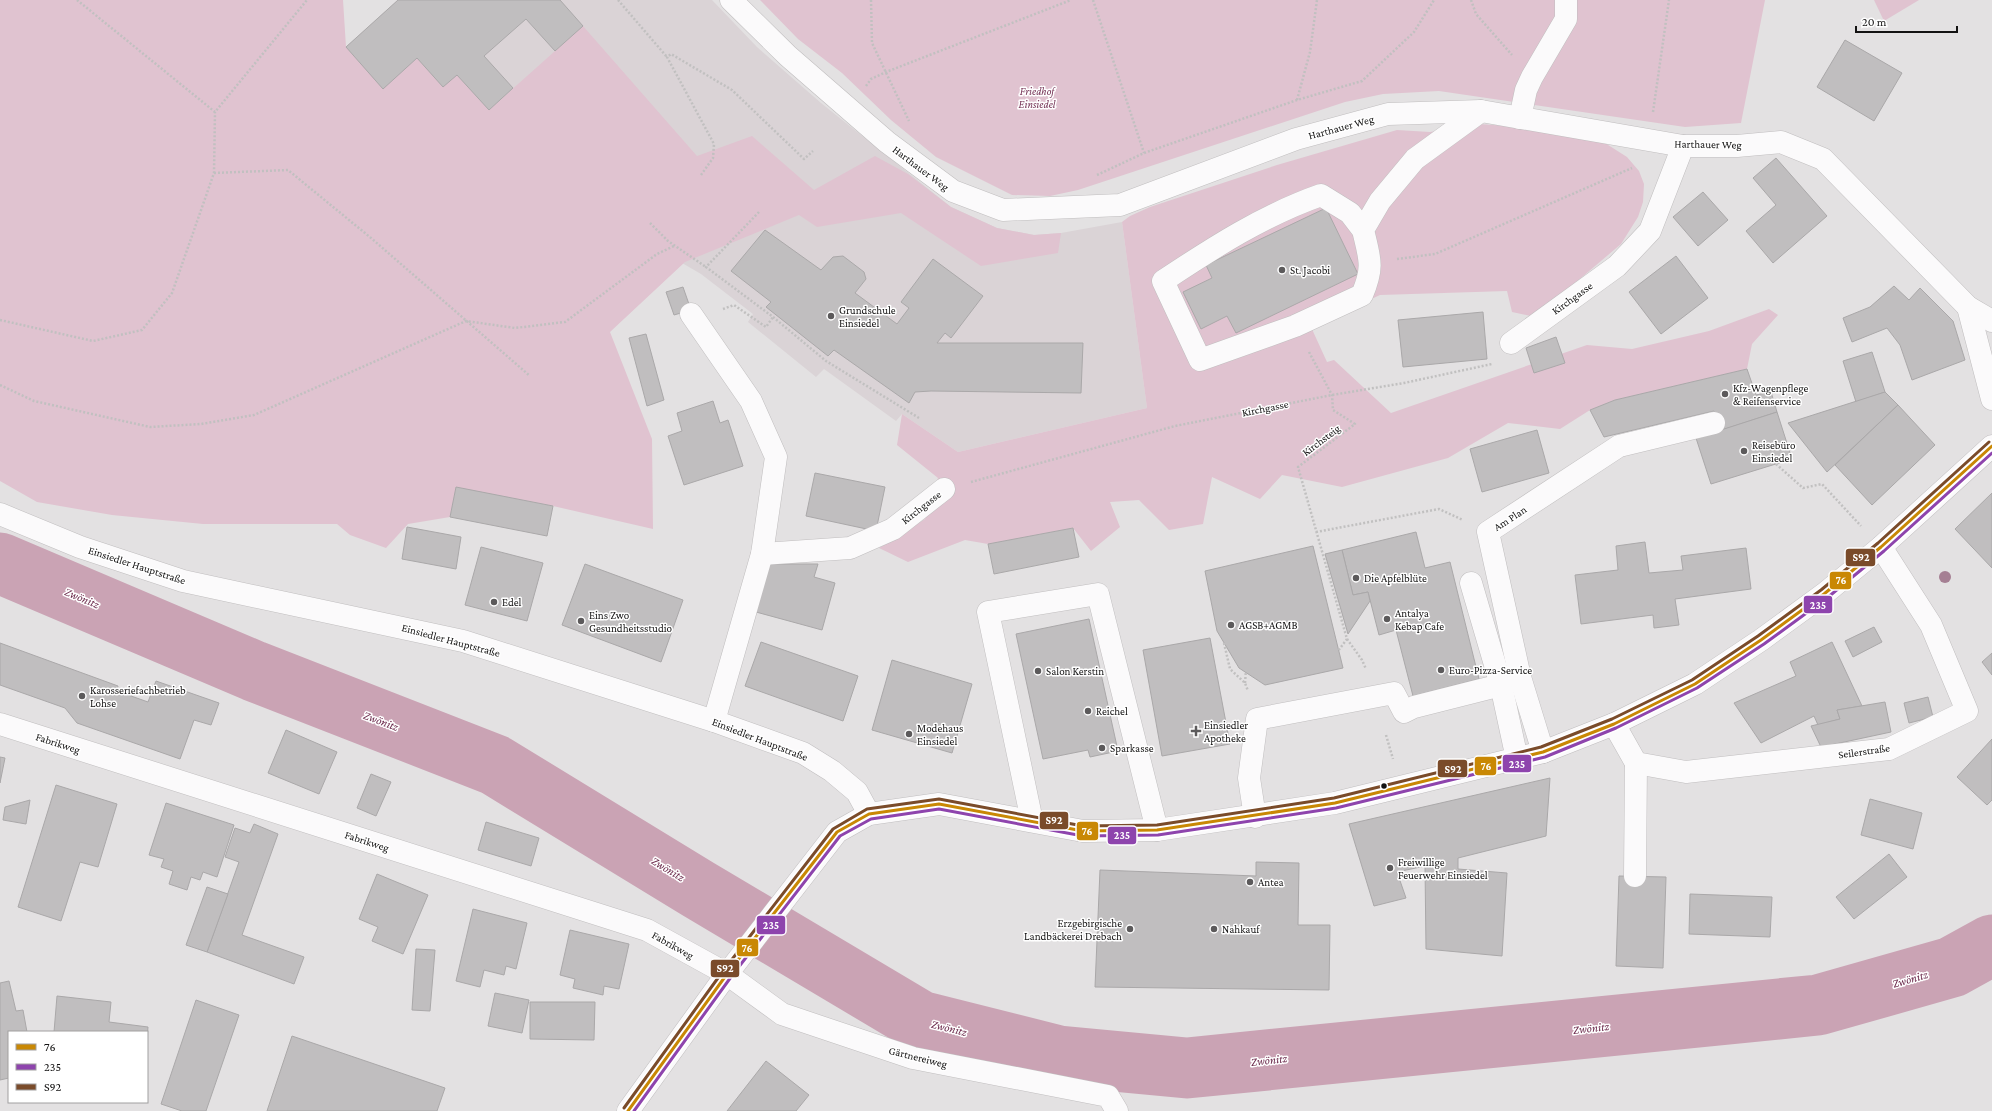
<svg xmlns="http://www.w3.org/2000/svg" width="1992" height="1111" viewBox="0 0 1992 1111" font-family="'Crimson Pro',serif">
<rect width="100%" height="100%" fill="#e3e1e2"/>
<path fill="#dad3d6" d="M398,0h314l45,47 64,56 130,104 46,21 37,7 27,-2 61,-11 25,186 -189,44 -56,-38 -6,7 -72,-52 -8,8 -68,-55 5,-8 -52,-40 -318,-185 -37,-42z"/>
<g fill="#e0c3d0">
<path d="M0,0h343l3,47 37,41 34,-30 26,29 14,-12 32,35 94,-84 114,130 55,-20 62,54 61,-34 33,18 43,33 46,21 37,7 27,-2 -3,20 -77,13 -80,-53 -84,14 -18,-12 -114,47 -75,70 42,107 1,90 -100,-23 -97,-18 -6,29 -42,7 -22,24 -36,-13 -13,-11h-134l-91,-9 -75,-13 -37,-21z"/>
<path d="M760,0h1005l-24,123 -56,4 -246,-36 -56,3 -38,8 -267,88 -28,6 -38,-1 -76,-38 -45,-37 -49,-47 -44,-34z"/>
<path d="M1874,0h45l-35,21z"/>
<path d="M1479,124l56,4 70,15 22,14 12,14 5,13 -1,18 -5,15 -17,27 -86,73 -23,-5 -5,-21 -127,4 -69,32 16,35 7,-2 57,53 196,-68 45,4 77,-18 60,-22 9,6 -26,29 -5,25 -132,31 -25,10 -30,19 -52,-6 -60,35 -106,29 -60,-12 -22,24 -48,-22 -9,47 -34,6 -30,-30 -29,2 10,25 -29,24 -18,-23 -85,16 -23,-4 -57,22 -29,-14 46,-29 13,-41 -41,-33 5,-31 56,38 189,-44 -25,-186 8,-6 20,-9 127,-42 120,-35 33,2z"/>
</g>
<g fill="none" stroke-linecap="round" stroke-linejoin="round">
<path stroke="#caa3b4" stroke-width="61" d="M0,563l254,108 241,94 203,124 222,132 139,35 128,12 631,-63 134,-38 40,-22"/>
</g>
<g fill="#c0bebf" stroke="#aaa8a9">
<path d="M398,0h162l23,26 -28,25 -29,-32 -42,37 29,32 -24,22 -32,-35 -14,12 -26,-29 -34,31 -37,-42z"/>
<path d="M1845,40l57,33 -28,48 -57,-34z"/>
<path d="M1776,158l51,58 -54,47 -27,-32 30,-26 -23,-27z"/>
<path d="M1703,192l25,28 -30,26 -25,-29z"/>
<path d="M1326,208l32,66 -122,59 -9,-17 -26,13 -18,-37 29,-14 -6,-13z"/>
<path d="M765,230l56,40 12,-13 10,-1 21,16 2,7 -11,14 42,31 12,-16 -8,-6 32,-43 50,37 -32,42 -6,-5 -8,10h146l-2,50 -150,-2 -16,1 -6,11 -75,-53 -6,6 -62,-49 5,-5 -40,-31z"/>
<path d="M1676,256l32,42 -47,36 -32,-42z"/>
<path d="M1894,286l15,14 11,-12 33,33 12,39 -53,20 -12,-35 -13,-17 -35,14 -9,-24 27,-11z"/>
<path d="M683,287l8,23 -17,5 -8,-23z"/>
<path d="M1483,312l4,47 -84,8 -5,-47z"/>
<path d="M646,334l18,66 -17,6 -18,-68z"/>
<path d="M1556,337l9,26 -31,10 -8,-25z"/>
<path d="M1872,352l13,40 -29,10 -13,-41z"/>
<path d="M1747,369l9,26 15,-3 6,20 -58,19 -5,-20 -110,26 -14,-27 25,-10z"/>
<path d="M1885,392l13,13 -71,67 -39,-49z"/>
<path d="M713,401l7,22 8,-3 15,46 -59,19 -16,-49 14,-5 -5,-18z"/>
<path d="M1898,405l37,40 -63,60 -37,-40z"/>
<path d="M1777,412l15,47 -81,25 -15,-46z"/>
<path d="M1537,430l12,43 -67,19 -12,-43z"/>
<path d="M815,473l70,14 -9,44 -70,-15z"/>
<path d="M456,487l97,19 -6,30 -97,-19z"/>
<path d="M1992,493v75l-37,-39z"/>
<path d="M407,527l54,10 -5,32 -54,-10z"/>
<path d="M1073,528l6,29 -85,17 -6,-30z"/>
<path d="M1416,532l9,36 25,-6 29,117 -66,17 -17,-66 -17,5 -11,-43 -15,3 -11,-45z"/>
<path d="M1645,542l4,31 34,-3 -2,-14 65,-8 5,41 -76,10 4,26 -25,3 -1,-13 -72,9 -6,-49 43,-5 -2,-24z"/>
<path d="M1313,546l30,122 -78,17 -26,-17 -22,-37 -12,-60z"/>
<path d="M481,547l62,16 -16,58 -62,-16z"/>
<path d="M1342,550l11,45 15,-3 2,9 -22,33 -23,-80z"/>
<path d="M585,564l98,36 -22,62 -99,-37z"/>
<path d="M769,564h49l-4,13 21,6 -13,47 -66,-18z"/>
<path d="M1089,619l29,132 -28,6 -2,-7 -45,9 -27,-125z"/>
<path d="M1874,627l8,15 -29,15 -8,-16z"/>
<path d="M1210,638l20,106 -68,12 -19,-106z"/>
<path d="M761,642l97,34 -15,45 -98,-35z"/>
<path d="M1832,642l30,64 -25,4 3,9 -22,6 -4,-9 -53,27 -27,-40 62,-27 -6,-14z"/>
<path d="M0,643l118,43 -1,5 31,11 8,-21 63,22 -8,22 -17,-5 -14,39 -103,-36 -12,-15 -65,-23z"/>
<path d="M1992,653v22l-10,-13z"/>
<path d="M892,660l80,24 -20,69 -80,-23z"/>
<path d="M1928,697l5,20 -24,6 -5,-20z"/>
<path d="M1885,702l6,30 -70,15 -10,-21 29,-7 -3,-9z"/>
<path d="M286,730l51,22 -18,42 -51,-21z"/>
<path d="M1992,739v61l-5,5 -30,-28z"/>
<path d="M0,757l5,1 -5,25z"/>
<path d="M371,774l20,8 -15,34 -19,-8z"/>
<path d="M1550,778l-4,58 -88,22v11l49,4 -5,83 -76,-7 -1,-83 -28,6 9,26 -32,8 -25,-82z"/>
<path d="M56,785l61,19 -19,63 -18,-5 -19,59 -43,-14z"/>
<path d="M1870,799l52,14 -9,36 -52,-14z"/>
<path d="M30,800l-4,24 -23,-4 2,-13z"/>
<path d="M166,803l68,22 -17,52 -14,-5 -3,8 -9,-3 -4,13 -18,-6 4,-13 -12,-4 3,-8 -15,-4z"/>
<path d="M486,822l53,16 -8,28 -53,-16z"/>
<path d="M254,824l24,10 -36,101 62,22 -10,27 -87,-32 32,-90 -14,-5 10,-29 15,5z"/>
<path d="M1889,854l18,23 -53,42 -18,-22z"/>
<path d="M1256,862l43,1 -1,62h32l-1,65 -234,-3 5,-117 156,6z"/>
<path d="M377,874l51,21 -25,59 -31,-13 6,-14 -19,-8z"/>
<path d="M1619,876l47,1 -3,91 -47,-2z"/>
<path d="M207,887l21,7 -21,58 -21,-7z"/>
<path d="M1690,894l82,3 -2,40 -81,-3z"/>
<path d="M473,909l54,14 -11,46 -10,-3 -2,9 -20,-5 -4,17 -24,-6z"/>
<path d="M570,930l59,14 -10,45 -15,-3 -1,9 -30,-7 2,-9 -15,-4z"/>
<path d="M416,949l19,1 -5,61 -18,-1z"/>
<path d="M9,981l7,30 7,-1 4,22h-18v46l-9,2v-97z"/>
<path d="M495,993l34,7 -7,33 -34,-7z"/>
<path d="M57,996l54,6 -2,20 39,5 -1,12v-7h-93z"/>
<path d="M196,1000l43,15 -33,96h-24l-21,-7z"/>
<path d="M530,1002h65l-1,38 -64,-1z"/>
<path d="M292,1036l153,52 -8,23h-170z"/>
<path d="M766,1061l43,34 -13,16h-69z"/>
</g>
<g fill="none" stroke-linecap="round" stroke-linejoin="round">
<g stroke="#c0bebf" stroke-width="23">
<g id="minor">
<path d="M731,0l57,56 99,86 66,49 50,19 117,-5 176,-66 92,-25 93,-3 202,35h54l44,-4 42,17 145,148 24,14"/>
<path d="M1520,118l6,-28 6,-13 34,-58v-19"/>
<path d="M1363,230l-13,-17 -29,-18c-57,20 -107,52 -158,86l37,79 95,-34 67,-31c12,-28 8,-36 1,-65l17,-29 35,-42 66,-48"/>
<path d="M1968,307l24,92"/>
<path d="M691,314l60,87 25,56 -14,97 -48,167"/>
<path d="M1511,343l106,-77 33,-35 33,-85"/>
<path d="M0,514l80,33 103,34 280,60 251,80 89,32 29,18 25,21 12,22"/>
<path d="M762,554l88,-6 43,-19 51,-40"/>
<path d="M1471,583l30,102 16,74"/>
<path d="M0,724l647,206 80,44 55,40 131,44 195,38 9,15"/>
<path d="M1614,724l22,39 50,9 203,-23 78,-38 -36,-86 -50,-78"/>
<path d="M1543,752l-23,-75 -32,-145 131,-86 95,-23"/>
<path d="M1255,817l-6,-39 8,-59 137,-26 10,19 10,-5 87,-22"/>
<path d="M1032,821l-44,-209 110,-18 59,236"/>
<path d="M1635,876l1,-113"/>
</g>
</g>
<g stroke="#c0bebf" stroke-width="23">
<path id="major" d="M628,1111l99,-137 110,-142 32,-18 70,-10 144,27 74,-1 178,-27 208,-51 71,-28 81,-40 66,-44 63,-46 57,-47 111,-101"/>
</g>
<g stroke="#c1c0c0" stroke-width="2.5" stroke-dasharray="2 2" stroke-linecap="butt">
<path d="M77,0l138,112 92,-112"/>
<path d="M618,0l49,57"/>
<path d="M871,0l1,43 37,78"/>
<path d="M1093,0l51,153"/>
<path d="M1471,0l5,14 36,41"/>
<path d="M866,86l5,-7 15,-7 185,-72"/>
<path d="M1297,100l13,-48 7,-52"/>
<path d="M1653,112l16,-112"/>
<path d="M214,173l74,-3 83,68 159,138"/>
<path d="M701,175l12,-17 1,-14 -47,-87 4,-3 61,36 72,69 9,-8"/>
<path d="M1097,175l47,-22 153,-53 65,-19 52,-49 20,-32"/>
<path d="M759,212l-53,55 67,50 53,44 93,57"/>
<path d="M650,223l18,18 38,26"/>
<path d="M1397,259l38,-5 197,-86"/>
<path d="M723,309l11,-4 32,22 7,-10"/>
<path d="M0,320l93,21 49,-11 30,-37 42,-120 1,-61"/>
<path d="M1309,352l23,43 1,15 22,14 -57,43 49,172 -9,12"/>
<path d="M0,385l34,16 116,26 51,-3 53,-9 212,-94 49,7 50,-6 92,-68 17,-8"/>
<path d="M1776,464l27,24 19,-4 39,42"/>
<path d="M971,482l204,-56 157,-31 72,-12 88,-19"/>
<path d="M1316,532l123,-23 24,11"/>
<path d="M1347,639l15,21 4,9"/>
<path d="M1224,643l6,26 15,14 3,8"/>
<path d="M1245,683l1,-13"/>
<path d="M1386,735l7,24"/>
</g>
<use href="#minor" stroke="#fbfafb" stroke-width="22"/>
<use href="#major" stroke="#fbfafb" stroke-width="22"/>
<g stroke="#fff" stroke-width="6">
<path id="bus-1" d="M628,1111l99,-137 110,-142 32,-18 70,-10 144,27 74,-1 178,-27 208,-51 71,-28 81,-40 66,-44 63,-46 57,-47 111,-101"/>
</g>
<g stroke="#fff" stroke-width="6">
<path id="bus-2" d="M634,1111l97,-134 109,-141 31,-17 68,-10 144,27 75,-1 178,-27 209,-51 71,-29 81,-40 67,-44 63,-46 57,-47 108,-98"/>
</g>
<g stroke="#fff" stroke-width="6">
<path id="bus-3" d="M624,1108l99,-137 110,-142 34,-20 72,-10 144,27 74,-1 177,-27 207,-51 71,-28 80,-39 66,-44 63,-46 57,-47 111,-101"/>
</g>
<use href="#bus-1" stroke="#c98804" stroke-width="3"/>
<use href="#bus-2" stroke="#8e44ad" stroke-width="3"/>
<use href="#bus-3" stroke="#7a4b2a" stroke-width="3"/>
</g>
<circle fill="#a57f93" cx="1945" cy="577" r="6"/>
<g fill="#5c5a5b" stroke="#fff" stroke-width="1.5">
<circle cx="1282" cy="270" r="4"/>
<circle cx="831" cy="316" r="4"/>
<circle cx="1725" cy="394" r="4"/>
<circle cx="1744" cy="451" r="4"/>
<circle cx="1356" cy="578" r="4"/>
<circle cx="494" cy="602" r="4"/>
<circle cx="1387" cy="619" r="4"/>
<circle cx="581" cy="621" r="4"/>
<circle cx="1231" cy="625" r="4"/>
<circle cx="1441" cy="670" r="4"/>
<circle cx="1038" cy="671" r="4"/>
<circle cx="82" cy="696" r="4"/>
<circle cx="1088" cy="711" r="4"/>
<path d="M1194 725h4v4h4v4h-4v4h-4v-4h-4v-4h4z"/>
<circle cx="909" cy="734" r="4"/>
<circle cx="1102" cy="748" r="4"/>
<circle cx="1390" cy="868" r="4"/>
<circle cx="1250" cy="882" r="4"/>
<circle cx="1130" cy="929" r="4"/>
<circle cx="1214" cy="929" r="4"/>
</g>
<circle fill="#131212" stroke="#fff" stroke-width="1.5" cx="1384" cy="786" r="3.5"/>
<g text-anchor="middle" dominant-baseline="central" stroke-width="3" stroke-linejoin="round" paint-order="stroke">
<g font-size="11" font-style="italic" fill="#722f52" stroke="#fff">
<text x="1037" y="91">Friedhof<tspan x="1037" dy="13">Einsiedel</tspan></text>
</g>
<g font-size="11" fill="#131212" stroke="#fff">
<text transform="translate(1341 127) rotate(-15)">Harthauer Weg</text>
<text transform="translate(1708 144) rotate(1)">Harthauer Weg</text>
<text transform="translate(921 168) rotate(37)">Harthauer Weg</text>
<text transform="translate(1572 298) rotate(-36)">Kirchgasse</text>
<text transform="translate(1265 408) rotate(-11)">Kirchgasse</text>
<text transform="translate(1321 440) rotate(-37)">Kirchsteig</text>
<text transform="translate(921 507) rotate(-38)">Kirchgasse</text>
<text transform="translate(1510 518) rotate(-33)">Am Plan</text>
<text transform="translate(137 565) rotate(18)">Einsiedler Hauptstraße</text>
<text transform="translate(451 640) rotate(15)">Einsiedler Hauptstraße</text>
<text transform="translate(760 739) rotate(21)">Einsiedler Hauptstraße</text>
<text transform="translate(58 743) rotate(18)">Fabrikweg</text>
<text transform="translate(1864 751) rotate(-8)">Seilerstraße</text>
<text transform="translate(367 841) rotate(18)">Fabrikweg</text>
<text transform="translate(673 945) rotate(29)">Fabrikweg</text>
<text transform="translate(918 1057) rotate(14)">Gärtnereiweg</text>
</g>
<g font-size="11" fill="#131212" stroke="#fff" text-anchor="start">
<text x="1290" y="270">St. Jacobi</text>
<text x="839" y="310">Grundschule<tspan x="839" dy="13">Einsiedel</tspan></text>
<text x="1733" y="388">Kfz-Wagenpflege<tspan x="1733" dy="13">&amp; Reifenservice</tspan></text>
<text x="1752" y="445">Reisebüro<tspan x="1752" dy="13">Einsiedel</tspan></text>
<text x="1364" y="578">Die Apfelblüte</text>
<text x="502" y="602">Edel</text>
<text x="1395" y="613">Antalya<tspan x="1395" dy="13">Kebap Cafe</tspan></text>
<text x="589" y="615">Eins Zwo<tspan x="589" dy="13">Gesundheitsstudio</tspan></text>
<text x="1239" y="625">AGSB+AGMB</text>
<text x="1449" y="670">Euro-Pizza-Service</text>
<text x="1046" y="671">Salon Kerstin</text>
<text x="90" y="690">Karosseriefachbetrieb<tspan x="90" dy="13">Lohse</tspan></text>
<text x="1096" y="711">Reichel</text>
<text x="1204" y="725">Einsiedler<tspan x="1204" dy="13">Apotheke</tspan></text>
<text x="917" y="728">Modehaus<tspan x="917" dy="13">Einsiedel</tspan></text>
<text x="1110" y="748">Sparkasse</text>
<text x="1398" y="862">Freiwillige<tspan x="1398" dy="13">Feuerwehr Einsiedel</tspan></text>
<text x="1258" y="882">Antea</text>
<text x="1122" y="923" text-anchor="end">Erzgebirgische<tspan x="1122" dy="13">Landbäckerei Drebach</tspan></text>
<text x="1222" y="929">Nahkauf</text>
</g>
<g font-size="12" font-style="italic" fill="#6a284a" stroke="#fff">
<text transform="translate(82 598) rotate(23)">Zwönitz</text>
<text transform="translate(381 721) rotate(21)">Zwönitz</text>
<text transform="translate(668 869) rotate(31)">Zwönitz</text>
<text transform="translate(1910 979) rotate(-16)">Zwönitz</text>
<text transform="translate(949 1028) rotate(14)">Zwönitz</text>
<text transform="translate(1591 1028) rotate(-6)">Zwönitz</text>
<text transform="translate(1269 1060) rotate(-6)">Zwönitz</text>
</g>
</g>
<g stroke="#fff" stroke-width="1.5">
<rect x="1845" y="548" width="31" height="19" rx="4" fill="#7a4b2a"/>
<rect x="1829" y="571" width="23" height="19" rx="4" fill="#c98804"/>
<rect x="1803" y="595" width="30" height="19" rx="4" fill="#8e44ad"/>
<rect x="1502" y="754" width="30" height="19" rx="4" fill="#8e44ad"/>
<rect x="1474" y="756" width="23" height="20" rx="4" fill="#c98804"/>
<rect x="1437" y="759" width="31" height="19" rx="4" fill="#7a4b2a"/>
<rect x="1039" y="811" width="30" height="19" rx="4" fill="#7a4b2a"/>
<rect x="1076" y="821" width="23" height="20" rx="4" fill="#c98804"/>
<rect x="1107" y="826" width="30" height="19" rx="4" fill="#8e44ad"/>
<rect x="756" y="915" width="30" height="20" rx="4" fill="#8e44ad"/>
<rect x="736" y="938" width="23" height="19" rx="4" fill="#c98804"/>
<rect x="710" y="959" width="30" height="19" rx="4" fill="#7a4b2a"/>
</g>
<g font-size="11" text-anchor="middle" font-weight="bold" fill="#fff">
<text x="1861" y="561">S92</text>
<text x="1841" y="584">76</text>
<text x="1818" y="609">235</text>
<text x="1517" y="768">235</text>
<text x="1486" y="770">76</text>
<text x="1453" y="773">S92</text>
<text x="1054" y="824">S92</text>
<text x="1087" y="835">76</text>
<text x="1122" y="839">235</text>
<text x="771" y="929">235</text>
<text x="747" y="952">76</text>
<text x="725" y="972">S92</text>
</g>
<rect x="8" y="1031" width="140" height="72" fill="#ffffff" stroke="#a1a0a0"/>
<rect x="16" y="1044" width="20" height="6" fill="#c98804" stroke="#a1a0a0"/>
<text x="44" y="1051" font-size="12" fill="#131212">76</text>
<rect x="16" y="1064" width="20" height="6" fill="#8e44ad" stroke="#a1a0a0"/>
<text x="44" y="1071" font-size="12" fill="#131212">235</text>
<rect x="16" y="1084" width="20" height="6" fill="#7a4b2a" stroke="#a1a0a0"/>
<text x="44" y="1091" font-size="12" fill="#131212">S92</text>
<path d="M1856 26v6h101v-6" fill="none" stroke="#131212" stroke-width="2"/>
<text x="1862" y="26" font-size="12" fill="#131212" stroke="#ffffff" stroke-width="3" paint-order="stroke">20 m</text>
</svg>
